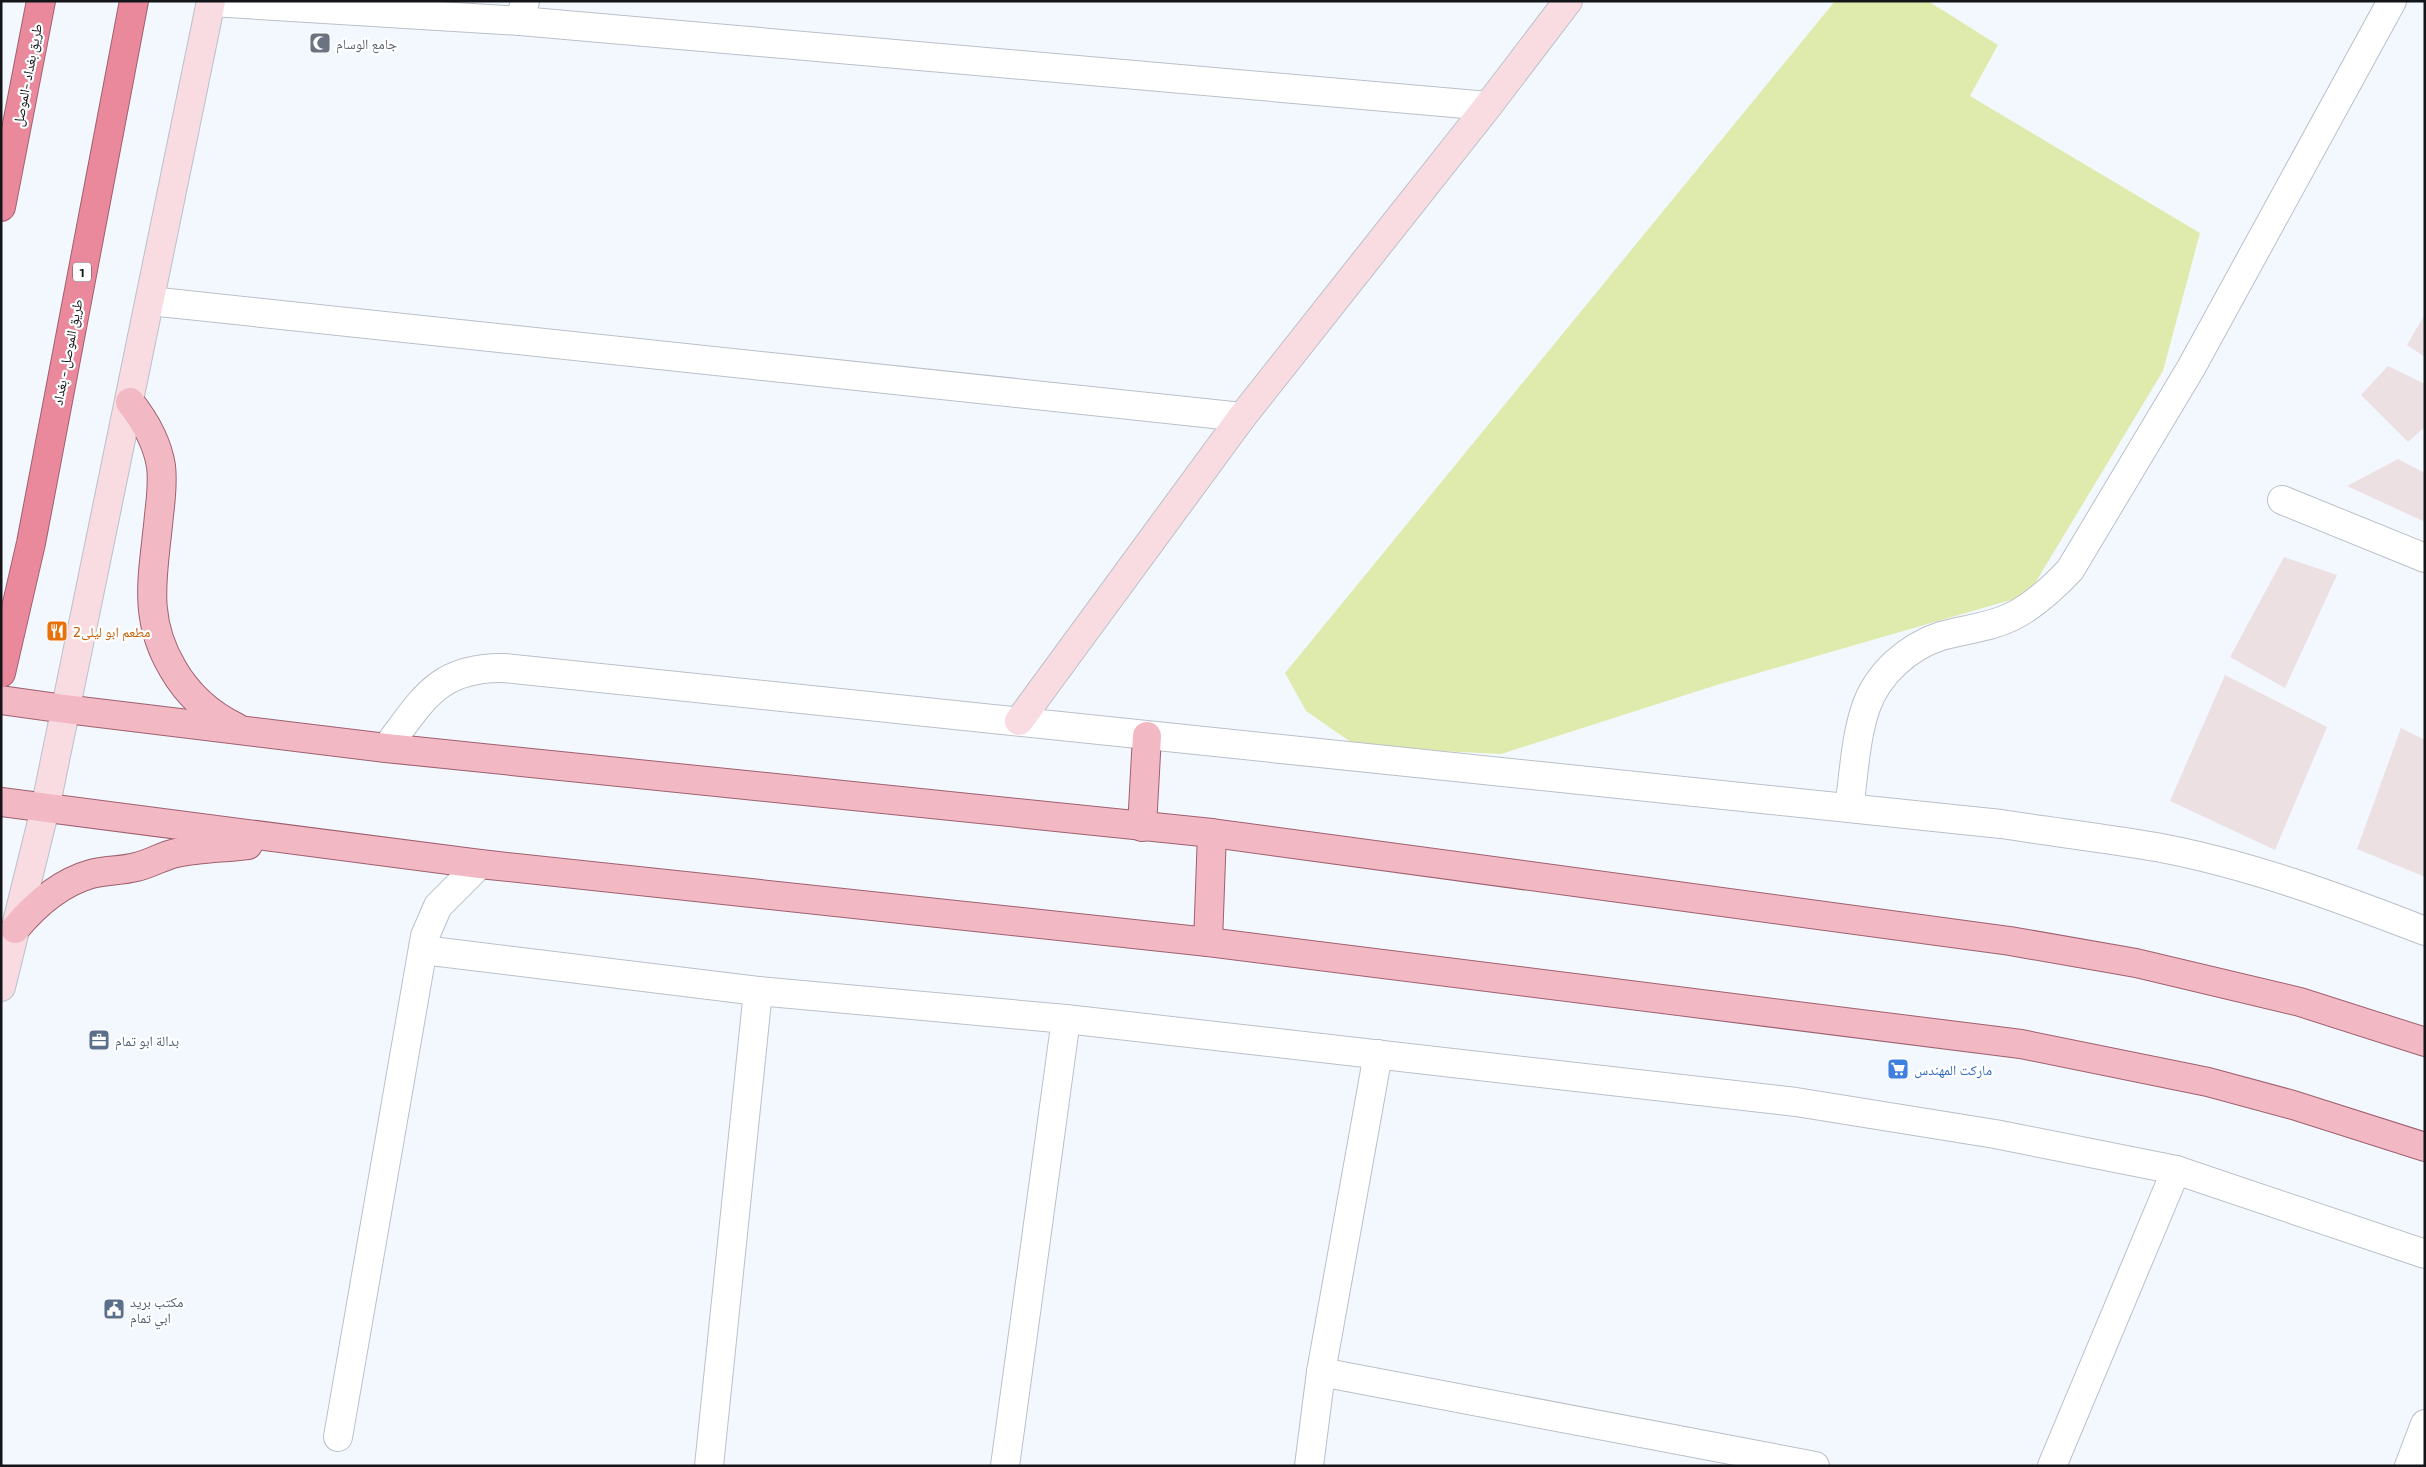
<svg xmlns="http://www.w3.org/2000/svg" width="2426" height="1467" viewBox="0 0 2426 1467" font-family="'Exo 2','Noto Naskh Arabic',sans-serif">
<rect width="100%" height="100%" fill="#f3f8ff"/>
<path fill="#dfebad" d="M1835,1h93l70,44 -28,51 230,137 -37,138 -135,224 -308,89 -219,70 -143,-7 -52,-36 -21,-38z"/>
<g fill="#ece0e3">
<path d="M2425,314v43l-18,-12z"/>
<path d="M2388,366l37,18v43l-17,15 -47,-47z"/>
<path d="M2398,459l27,14v49l-78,-36z"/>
<path d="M2284,557l53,18 -52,113 -55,-31z"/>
<path d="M2225,675l102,52 -52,123 -105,-49z"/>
<path d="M2401,728l24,12v137l-68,-28z"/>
</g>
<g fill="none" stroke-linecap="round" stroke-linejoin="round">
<g stroke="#bac0c8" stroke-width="30">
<g id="street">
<path d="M525,1l-5,20 968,85"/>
<path d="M211,2l309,19"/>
<path d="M150,301l1092,116"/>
<path d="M2282,500l143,58"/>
<path d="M386,748c37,-48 51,-81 118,-80l1497,156c51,8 103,14 155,23 92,17 181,50 269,84"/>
<path d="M1849,808c5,-33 6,-69 17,-101 12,-34 42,-60 75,-71 24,-7 47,-8 70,-19 23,-11 42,-29 59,-47l121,-202 201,-367"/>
<path d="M423,950l335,41 308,28 730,83 199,32 181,36 249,84"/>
<path d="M1321,1372l494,94"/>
<path d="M338,1437l87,-501 13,-30 42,-42"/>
<path d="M709,1466l49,-475"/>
<path d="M1005,1466l61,-447"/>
<path d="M1309,1466l12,-94 57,-318"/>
<path d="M2052,1466l124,-296"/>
<path d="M2409,1466l16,-42"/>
</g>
</g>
<g stroke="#bac0c8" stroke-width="30">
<g id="secondary">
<path d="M1019,721l223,-304 246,-311 80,-105"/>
<path d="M1,987l44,-178 166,-808"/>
</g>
</g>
<g stroke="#9f606e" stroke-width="30">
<g id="primary">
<path d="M130,402c15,19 27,39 31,64 2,16 0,33 -2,49 -5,57 -18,101 14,154 15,26 36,45 63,58"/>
<path d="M1,700l64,9 321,39 826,85 798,108 126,22 164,39 125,40"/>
<path d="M1,802l479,62 728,78 813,102 187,38 85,23 132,42"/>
<path d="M1142,827l5,-91"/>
<path d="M15,929c20,-24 44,-46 76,-55 15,-4 30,-3 45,-7 14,-3 26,-11 40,-14 23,-5 48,-5 72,-8"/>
<path d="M1208,942l4,-109"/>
</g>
</g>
<g stroke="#9f606e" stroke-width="30">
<g id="highway">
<path d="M1,207l40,-206"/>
<path d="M1,673l30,-130 103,-542"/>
</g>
</g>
<use href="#street" stroke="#fff" stroke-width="28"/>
<use href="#secondary" stroke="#f9dce1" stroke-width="28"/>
<use href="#primary" stroke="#f2b8c4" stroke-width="28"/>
<use href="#highway" stroke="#ea899c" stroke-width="28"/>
</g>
<defs>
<g id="mosque-square" transform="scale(1.125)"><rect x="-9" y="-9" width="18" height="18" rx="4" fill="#6b7280" stroke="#fff"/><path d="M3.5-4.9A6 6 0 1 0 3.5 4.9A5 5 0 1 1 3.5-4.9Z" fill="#fff"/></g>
<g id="restaurant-square" transform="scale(1.125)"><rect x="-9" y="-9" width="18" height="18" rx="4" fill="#e8710a" stroke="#fff"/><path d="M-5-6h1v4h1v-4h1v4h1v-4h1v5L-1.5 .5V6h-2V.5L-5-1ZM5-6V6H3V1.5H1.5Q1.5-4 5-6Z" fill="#fff"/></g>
<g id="office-square" transform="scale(1.125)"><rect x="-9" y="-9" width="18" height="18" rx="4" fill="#5c6f8a" stroke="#fff"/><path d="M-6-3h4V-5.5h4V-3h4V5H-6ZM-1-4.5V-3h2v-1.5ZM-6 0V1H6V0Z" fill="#fff"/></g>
<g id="supermarket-square" transform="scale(1.125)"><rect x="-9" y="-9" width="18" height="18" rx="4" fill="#3f7fe0" stroke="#fff"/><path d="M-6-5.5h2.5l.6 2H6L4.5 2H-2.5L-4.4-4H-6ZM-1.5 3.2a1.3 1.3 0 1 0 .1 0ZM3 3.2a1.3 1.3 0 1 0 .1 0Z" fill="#fff"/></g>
<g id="civic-square" transform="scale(1.125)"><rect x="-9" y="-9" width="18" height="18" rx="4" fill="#5c6f8a" stroke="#fff"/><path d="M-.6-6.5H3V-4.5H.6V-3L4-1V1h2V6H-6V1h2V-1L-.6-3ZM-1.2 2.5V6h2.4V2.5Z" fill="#fff"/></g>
</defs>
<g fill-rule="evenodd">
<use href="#mosque-square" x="320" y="43"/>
<use href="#restaurant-square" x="57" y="631"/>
<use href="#office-square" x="99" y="1040"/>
<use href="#supermarket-square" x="1898" y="1069"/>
<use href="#civic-square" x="114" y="1309"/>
</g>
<g text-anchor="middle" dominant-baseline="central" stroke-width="4.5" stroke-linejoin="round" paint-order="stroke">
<rect fill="#fff" stroke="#5a5b5d" stroke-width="1" x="73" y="262.5" width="18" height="19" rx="4"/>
<g font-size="12" font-weight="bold" fill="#131518">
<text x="82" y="272">1</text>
</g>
<g font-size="14" fill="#5b616d" stroke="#fff" text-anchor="start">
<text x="336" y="43">جامع الوسام</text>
</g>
<g font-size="14" fill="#131518" stroke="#fff">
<text transform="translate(27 75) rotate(-79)">طريق بغداد -الموصل</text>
<text transform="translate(67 352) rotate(-79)">طريق الموصل - بغداد</text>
</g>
<g font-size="14" fill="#c56008" stroke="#fff" text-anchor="start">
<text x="73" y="631">مطعم ابو ليلى2</text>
</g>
<g font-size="14" fill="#4e5e75" stroke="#fff" text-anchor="start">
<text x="115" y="1040">بدالة ابو تمام</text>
<text x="130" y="1301">مكتب بريد<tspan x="130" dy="16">ابي تمام</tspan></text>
</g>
<g font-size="14" fill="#366cbe" stroke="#fff" text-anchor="start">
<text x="1914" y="1069">ماركت المهندس</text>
</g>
</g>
<rect width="2426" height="1467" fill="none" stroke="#131518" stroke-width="5"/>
</svg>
